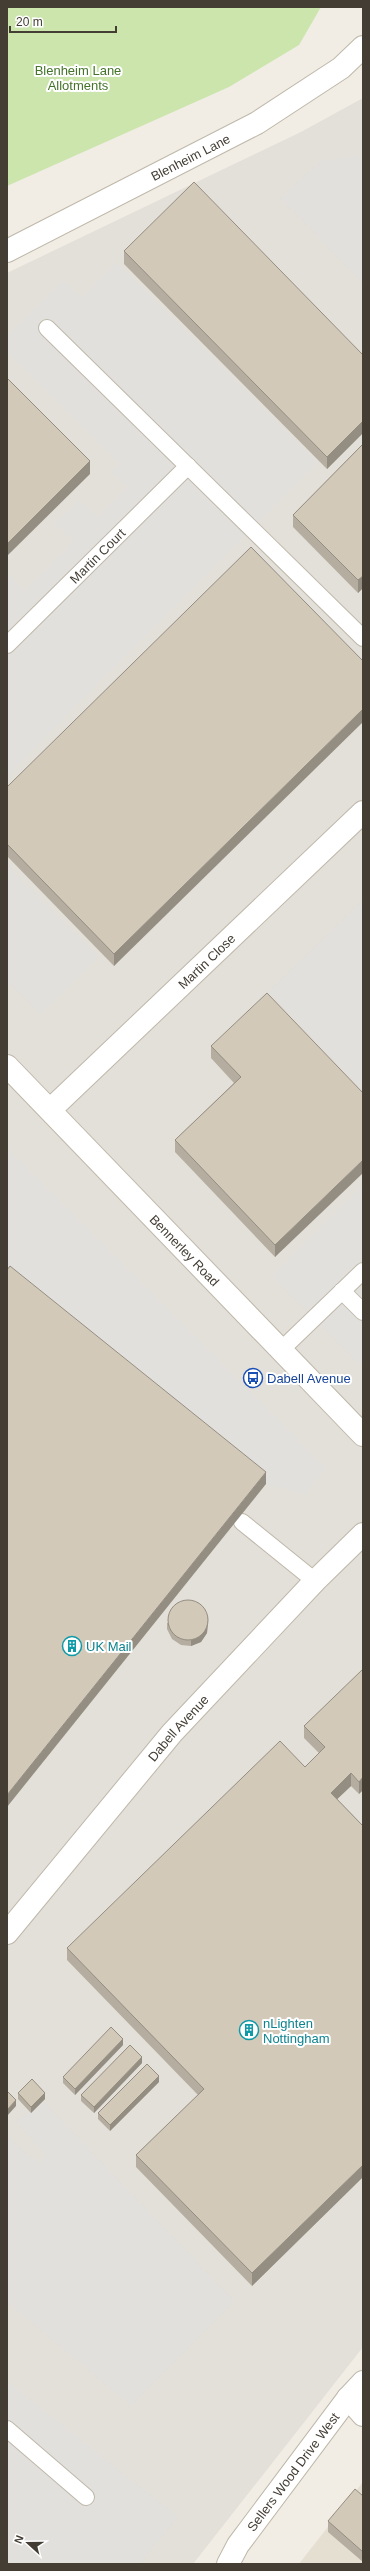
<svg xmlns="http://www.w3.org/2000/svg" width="370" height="2571" viewBox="0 0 370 2571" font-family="Arial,sans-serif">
<rect width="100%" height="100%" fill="#f1ede4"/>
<path fill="#e5dfd2" d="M363,2482v82h-64z"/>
<path fill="#e3dfd9" d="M363,98v2249l-170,217h-186v-2291l294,-141z"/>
<path fill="#cbe5ad" d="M7,7h314l-22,38 -70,42 -222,99z"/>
<g fill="#e2e0dc">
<path d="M363,156v127l-83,-85 41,-37z"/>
<path d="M116,262l202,200 -311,314v-203l18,18 48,-50 -18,-18 24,-23 18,17 30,-30 -16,-16 8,-8 -112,-111v-16l56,-56 18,18z"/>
<path d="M7,866l91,91 -57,57 -34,-33z"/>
<path d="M363,900v191l-95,-99z"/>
<path d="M7,1148l319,320 -21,26 -39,-10 -259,-213z"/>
<path d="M363,1185v183l-91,-92z"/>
<path d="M42,2100l192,201 -103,105 -124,-104v-165l32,26 7,-7 -30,-35z"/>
<path d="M7,2381l171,136 -38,47h-133z"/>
</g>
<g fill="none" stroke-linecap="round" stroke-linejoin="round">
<g stroke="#bfb8aa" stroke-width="18">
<g id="lane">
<path d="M47,328l316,310"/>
<path id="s1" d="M7,645l181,-179"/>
<path d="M342,1291l21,21"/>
<path d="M281,1350l82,-79"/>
<path d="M242,1522l73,59"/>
<path d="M7,2429l79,68"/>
</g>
</g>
<g stroke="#bfb8aa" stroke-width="24">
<g id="street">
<path id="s2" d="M7,251l250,-128 84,-55 22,-21"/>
<path id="s3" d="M7,1066l356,369"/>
<path id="s4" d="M50,1110l313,-298"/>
<path id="s5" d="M7,1933l165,-200 143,-152 48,-47"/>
<path d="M348,2398l15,17"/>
<path id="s6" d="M228,2564l10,-19 110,-147 15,-16"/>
</g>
</g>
<use href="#lane" stroke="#fff" stroke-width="16"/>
<use href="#street" stroke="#fff" stroke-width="22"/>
</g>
<g fill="#b5ad9f">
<path d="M124,251l239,104v78l-36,36 -203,-205z"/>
<path d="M363,444v144l-5,5 -65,-66v-12z"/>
<path d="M363,661l-249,305 -107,-110v-69z"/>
<path d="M211,1046l152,47 -88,164 -100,-105v-12l59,-57 -23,-25z"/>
<path d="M208,1622l-1,11 -6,9 -10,4 -10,-1 -9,-6 -5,-10v-6z"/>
<path d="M363,1671v119l-4,4 -8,-8 -14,13 26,27v351l-111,109 -116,-119v-12l62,-60 -131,-135v-12l238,-181 14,-14 -15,-15v-12z"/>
<path d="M123,2045l-48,50 -12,-12v-6z"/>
<path d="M142,2063l-48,50 -13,-12v-6z"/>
<path d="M159,2082l-49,49 -12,-12v-6z"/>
<path d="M18,2093l27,6 -14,14 -13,-14z"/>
<path d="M363,2496v66l-35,-30v-11z"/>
</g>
<g fill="#948d82">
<path d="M363,421v12l-36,36v-12z"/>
<path d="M90,461v13l-83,82v-12z"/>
<path d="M363,576v12l-5,5v-13z"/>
<path d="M363,709v13l-249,244v-12z"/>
<path d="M363,1160v13l-88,84v-12z"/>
<path d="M266,1472v12l-259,323v-12z"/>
<path d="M208,1616v6l-1,11 -6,9 -10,4v-6z"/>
<path d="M351,1773v13l-20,19v-12z"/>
<path d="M363,1777v13l-4,4v-12z"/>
<path d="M123,2039v6l-48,50v-6z"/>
<path d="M142,2057v6l-48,50v-6z"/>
<path d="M159,2076v6l-49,49v-6z"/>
<path d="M45,2093v6l-14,14v-6z"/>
<path d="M16,2100v6l-9,10v-6z"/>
<path d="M363,2165v12l-111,109v-13z"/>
</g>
<g fill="#d3c9b9" stroke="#948d82">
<path d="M194,182l169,173v66l-36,36 -203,-206z"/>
<path d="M7,378l83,83 -83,83z"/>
<path d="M363,444v132l-5,4 -65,-65z"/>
<path d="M251,547l112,114v48l-249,245 -107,-110v-57z"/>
<path d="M267,993l96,100v67l-88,85 -100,-105 66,-63 -30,-31z"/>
<path d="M10,1266l256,206 -259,323v-525z"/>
<circle cx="188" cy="1620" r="20"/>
<path d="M362,1670l1,1v106l-4,5 -8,-9 -20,20 32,33v339l-111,108 -116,-118 68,-66 -137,-141 213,-207 25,26 20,-20 -21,-21z"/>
<path d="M111,2027l12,12 -48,50 -12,-12z"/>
<path d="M130,2045l12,12 -48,50 -13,-12z"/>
<path d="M147,2064l12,12 -49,49 -12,-12z"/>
<path d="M32,2079l13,14 -14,14 -13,-14z"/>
<path d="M7,2091l9,9 -9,10z"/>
<path d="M355,2489l8,7v56l-35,-31z"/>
</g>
<defs>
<g id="bus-ring" transform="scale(1)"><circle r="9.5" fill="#fff" stroke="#1a4fb4" stroke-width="1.5"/><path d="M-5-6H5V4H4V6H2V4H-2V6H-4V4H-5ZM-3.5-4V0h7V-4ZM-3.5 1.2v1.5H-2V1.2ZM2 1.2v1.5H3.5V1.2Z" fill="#1a4fb4"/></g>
<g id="building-ring" transform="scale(1)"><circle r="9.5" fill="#fff" stroke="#0f9aa8" stroke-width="1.5"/><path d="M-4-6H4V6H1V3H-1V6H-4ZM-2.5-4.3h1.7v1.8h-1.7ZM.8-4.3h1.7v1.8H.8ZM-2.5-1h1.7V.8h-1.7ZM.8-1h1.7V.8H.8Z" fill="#0f9aa8"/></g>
</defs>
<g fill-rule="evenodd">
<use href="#bus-ring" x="253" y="1378"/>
<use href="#building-ring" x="72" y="1646"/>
<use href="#building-ring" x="249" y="2030"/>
</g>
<g text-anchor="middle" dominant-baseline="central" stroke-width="4" stroke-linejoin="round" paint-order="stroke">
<g font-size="13" fill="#447329" stroke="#fff">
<text x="78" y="70">Blenheim Lane<tspan x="78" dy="15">Allotments</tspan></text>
</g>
<g font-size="13" fill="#433d34" stroke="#fff">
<text stroke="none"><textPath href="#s2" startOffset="206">Blenheim Lane</textPath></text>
<text stroke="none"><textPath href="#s1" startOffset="127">Martin Court</textPath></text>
<text stroke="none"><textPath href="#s4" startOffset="216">Martin Close</textPath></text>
<text stroke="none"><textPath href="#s3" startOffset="256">Bennerley Road</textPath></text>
<text stroke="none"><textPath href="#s5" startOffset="267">Dabell Avenue</textPath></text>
<text stroke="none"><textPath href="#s6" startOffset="113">Sellers Wood Drive West</textPath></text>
</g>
<g font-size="13" fill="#164399" stroke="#fff" text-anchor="start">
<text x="267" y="1378">Dabell Avenue</text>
</g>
<g font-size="13" fill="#0d838f" stroke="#fff" text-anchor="start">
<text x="86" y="1646">UK Mail</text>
<text x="263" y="2023">nLighten<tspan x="263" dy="15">Nottingham</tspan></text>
</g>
</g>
<rect width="370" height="2571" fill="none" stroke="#433d34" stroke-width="16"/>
<g transform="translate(28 2543) rotate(291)" stroke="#ffffff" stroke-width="3" paint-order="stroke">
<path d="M0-3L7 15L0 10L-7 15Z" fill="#433d34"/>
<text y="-6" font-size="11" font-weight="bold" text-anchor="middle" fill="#433d34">N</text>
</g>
<path d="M10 26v6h106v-6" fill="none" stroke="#433d34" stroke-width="2"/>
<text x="16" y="26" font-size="12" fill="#433d34" stroke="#ffffff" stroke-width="3" paint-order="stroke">20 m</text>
</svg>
